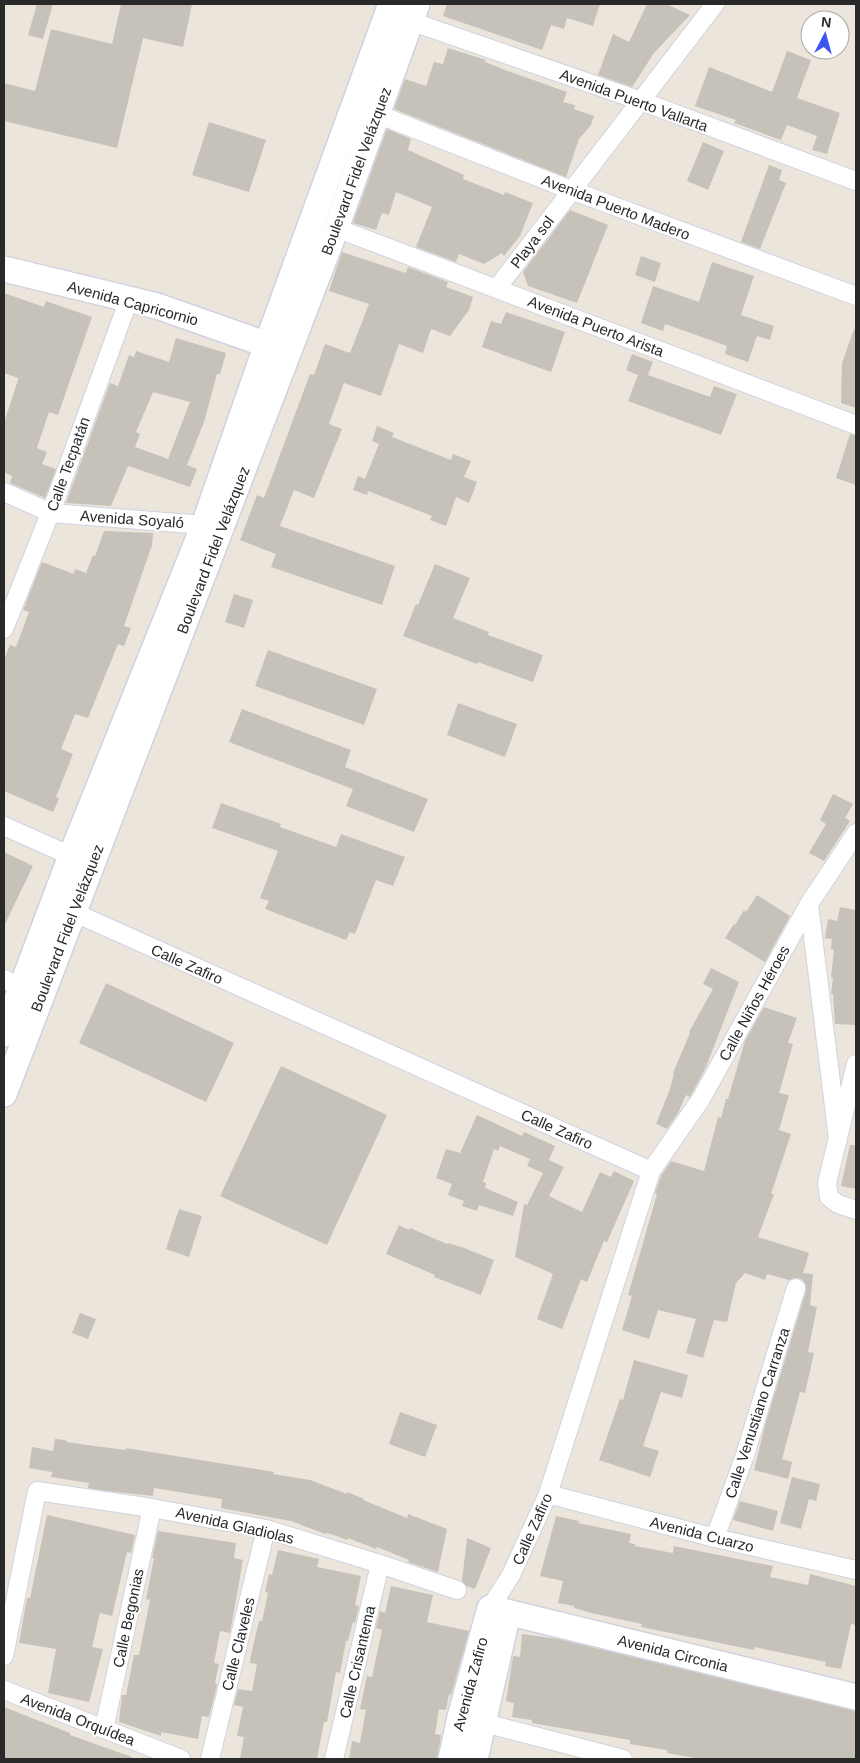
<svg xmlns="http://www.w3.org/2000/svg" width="860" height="1763" viewBox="0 0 860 1763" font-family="Helvetica,sans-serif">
<rect width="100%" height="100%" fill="#ebe5db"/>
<g fill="#c6c2ba" fill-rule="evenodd">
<path d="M37,4h16l-10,35 -15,-4z"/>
<path d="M121,4h71l-9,43 -40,-9 -26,110 -113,-27v-38l31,8 16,-62 61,15z"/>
<path d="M447,4h153l-7,22 -26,-8 -3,11 -13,-4 -9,25 -99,-34z"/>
<path d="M647,4h19l24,11 -36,38 -22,34 -34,-12 15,-41 16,8z"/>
<path d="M448,48l38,12 -1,2 20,8 62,22 -4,10 12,3 -1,4 20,7 -3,9 -12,14 -13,38 -172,-68 11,-30 21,7 8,-24 9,2z"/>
<path d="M787,51l24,9 -14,38 43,15 -13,41 -15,-4 5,-14 -30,-11 -6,15 -47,-17 2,-3 -41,-14 14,-39 63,25z"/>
<path d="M209,122l57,18 -17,52 -57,-17z"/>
<path d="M387,129l24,10 -3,11 56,25 -1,4 41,16 1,-3 28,11 -13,33 -16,20 -2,-3 -18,11 -25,-10 -3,8 -40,-15 16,-40 -36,-15 -7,23 -7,-2 -6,17 -23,-7z"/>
<path d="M703,142l21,9 -16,39 -21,-9z"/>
<path d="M769,165l13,5 -3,10 7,3 -26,66 -19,-7z"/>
<path d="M570,210l38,15 -31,78 -49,-17 -5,-14z"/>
<path d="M342,252l64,21 2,-6 40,15 -2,5 27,10 -4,13 -19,26 -19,-7 -8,24 -24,-9 -18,52 -37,-13 -15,41 13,5 -28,69 -20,-8 -14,36 115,40 -13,39 -111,-38 5,-13 -36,-14 17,-45 7,3 46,-124 4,1 11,-31 25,9 19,-49 -40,-13z"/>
<path d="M641,256l20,7 -6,19 -20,-7z"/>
<path d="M712,262l42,14 -13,39 33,11 -4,14 -13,-4 -9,26 -23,-8 2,-8 -62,-22 -2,7 -22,-8 12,-37 46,16z"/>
<path d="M4,293l40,14 2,-6 46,16 -34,98 -9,-3 -12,36 10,4 -5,12 14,5 -11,29 -35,-15 2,-7 -8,-4v-49l14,-43v-2l-14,-5z"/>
<path d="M506,312l59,20 -14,40 -69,-25 9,-26 10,3z"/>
<path d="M854,329l2,1v78l-15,-5 1,-40z"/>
<path d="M176,338l50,15 -6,21h-3l-13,48 -17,43 10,4 -7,18 -62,-21 -17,40 -45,-3 44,-120 8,3 11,-31 5,2 2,-6 33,11zM153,392l37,10 -22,57 -33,-12 5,-13 -4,-2z"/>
<path d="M632,354l21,8 -5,13 62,22 4,-11 23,8 -16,41 -93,-34 10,-26 -12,-5z"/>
<path d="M377,426l17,7 -2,4 59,23 2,-6 18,7 -7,16 13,5 -8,21 -13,-6 -10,29 -16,-6 2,-4 -64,-25 -1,4 -14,-5 5,-14 7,3 14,-35 -7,-3z"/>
<path d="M850,434l6,1v50l-20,-7z"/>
<path d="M104,531l49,2 -1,12 -28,81 7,2 -7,18 -6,-2 -30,74 -13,-4 -14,35 12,5 -17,43 3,2 -6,13 -49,-21v-132l6,-14 6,2 13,-35 -6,-2 19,-48 32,12 1,-5 11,4 7,-18 2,1z"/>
<path d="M435,564l35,14 -17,40 36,14 -1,3 55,20 -10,27 -55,-20 -1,2 -74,-28 13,-32 2,1z"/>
<path d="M234,594l19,6 -9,28 -19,-6z"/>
<path d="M268,650l109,39 -13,36 -109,-39z"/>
<path d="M458,703l59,21 -12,33 -58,-22z"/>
<path d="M242,709l109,41 -6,17 83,32 -14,33 -68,-26 7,-17 -124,-47z"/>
<path d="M833,794l20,10 -8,14 5,3 -26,40 -15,-8 17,-29 -6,-4z"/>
<path d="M221,803l60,21 -1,3 56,20 5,-13 64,23 -12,29 -17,-6 -21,54 -5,-2 -4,8 -81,-31 4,-8 -9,-3 18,-47 -66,-23z"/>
<path d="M4,852l29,14 -29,60z"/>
<path d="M757,895l33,21 -25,46 -40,-24 9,-14 1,1 9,-15 2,2z"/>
<path d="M840,907l16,3v115l-21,-1 -2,-30h-2l2,-16 -2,-1 3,-27 -3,-1 1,-10 -7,-1 3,-19 9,2z"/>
<path d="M711,968l28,14 -33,85 -16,30 -4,-2 -8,18 -11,16 -11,-5 14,-35 4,-16h-1l17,-40 -1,-1 24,-43 -10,-5z"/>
<path d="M106,983l128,60 -28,59 -127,-59z"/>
<path d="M764,1007l33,11 -9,25 5,1 -14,49 10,2 -10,35 12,4 -20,60h3l-16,43 51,16 -6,20 10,1 -3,31 7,2 -9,45 6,1 -9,40 -5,-1 -18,67 10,3 -4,17 -34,-9 12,-48 40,-131v-6l-3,-5 -4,-2 -10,2 -22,-6 -2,6 -20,-7 -9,10 -9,39 -13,-2 -11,38 -17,-5 10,-34 -38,-9 -9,29 -27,-9 10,-34 -4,-1 29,-101 -2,-1 6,-17 10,-15 33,10 14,-54 3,1 5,-19h2l17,-58z"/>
<path d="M281,1066l106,49 -60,130 -107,-49z"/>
<path d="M477,1115l45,21 2,-4 31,14 -6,14 15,7 -15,29 33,16 18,-40 11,5 3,-6 20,10 -27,61 -3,-1 -17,41 -6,-3 -19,50 -25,-10 16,-45 -38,-17 9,-53 3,1 16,-32 -16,-7 3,-7 -30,-13 -2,5 -4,-2 -11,33 3,1 -1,5 33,14 -5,14 -34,-11 -2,6 -15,-5 2,-5 -16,-6 4,-11 -16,-6 10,-29 14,4z"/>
<path d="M850,1145h6v44l-15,-3z"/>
<path d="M179,1209l23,7 -13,41 -23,-8z"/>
<path d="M399,1225l10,5 1,-2 37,16 1,-1 16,5 30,12 -13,35 -47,-18 1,-2 -49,-21z"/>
<path d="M80,1313l16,6 -8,20 -16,-6z"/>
<path d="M634,1360l54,15 -6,23 -21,-6 -18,54 16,5 -9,26 -51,-17 21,-61 3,1z"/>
<path d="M400,1412l37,13 -12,32 -36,-13z"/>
<path d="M55,1439l10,1 2,2 27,4 32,4v-2l148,24 -1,2 37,6 37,14v-2l17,7 -1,1 44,18 1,-4 39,15 -9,43 -30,-10 1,-2 -32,-13 -1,2 -28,-11 -1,2 -16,-6 -6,-1v1l-34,-13 -70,-13 1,-9 -68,-11 -1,8 -54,-6 -11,-2 1,-5 -38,-6 1,-5 -23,-4 3,-21 21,4z"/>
<path d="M792,1477l28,7 -4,17 -7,-2 -8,30 -21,-6z"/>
<path d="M740,1501l38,10 -5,20 -40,-11z"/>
<path d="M47,1515l88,20 -4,18 -4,-1 -15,64 -12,-3 -8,34 11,2 -14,53 -41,-9 8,-44 -37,-6 8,-45h3z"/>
<path d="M556,1516l23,5 -1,2 53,11 -2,9 6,1v2l38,7 1,-7 99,20 -3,11 38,8 2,-11 46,12v39l-5,-1 -10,45 -16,-3 1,-4 -72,-15v3l-113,-23 1,-3 -51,-11 -17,-5v-2l-16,-3 5,-22 -23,-5z"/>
<path d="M158,1531l78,12 -2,15 9,2 -13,73 -10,-2 -6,32 5,1 -4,18 2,3 -8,32 -7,-1 -4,23 -37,-7v4l-42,-14 3,-27h4l8,-40h5l11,-55 -4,-1 8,-41h-2z"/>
<path d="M467,1538l24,10 -16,41 -9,-3 -4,-5z"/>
<path d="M278,1550l41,9 -2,8 44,9 -6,29 4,1 -4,17 -2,-1 -5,19h-2l-6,32 -4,-1 -9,50h-3l-7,37h-77l4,-22 -7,-1 6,-29 -9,-2 4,-16 14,2 5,-27 -7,-1 1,-8 8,-34h3l6,-28 -3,-1 4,-18 3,1z"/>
<path d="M391,1586l42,9 -6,27 42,9 -18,64 -2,-1 -3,16 -7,-1 -4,25 6,1 -4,24h-88l3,-18 8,2 6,-33 -6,-1 7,-33 5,1 10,-47 -6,-2 4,-17 5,2z"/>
<path d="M522,1634l36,5 298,72v48h-161v-1l-28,-5v-3l-37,-6v-4l-98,-17v-3l-20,-3 2,-14 -8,-2 7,-45 7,1z"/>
<path d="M4,1707l66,26v2l62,22 -1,2h-127z"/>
</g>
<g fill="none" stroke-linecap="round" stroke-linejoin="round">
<g stroke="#d0d2e1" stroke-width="20">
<g id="street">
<path d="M410,21l231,80 215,80"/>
<path d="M377,114l194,76 285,106"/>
<path d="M336,228l520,197"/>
<path d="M497,288l218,-284"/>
<path d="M4,492l47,21 153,12"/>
<path d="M4,629l53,-133 72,-197"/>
<path d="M4,826l67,30"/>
<path d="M809,904l29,235"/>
<path d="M73,912l578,259"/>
<path d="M4,979l17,9"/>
<path d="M856,1064l-29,119 2,14 9,7 18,6"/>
<path d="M548,1494l167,44 141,32"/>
<path d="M715,1538l30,-83 51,-167"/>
<path d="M490,1608l21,-33 37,-81 103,-323 50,-72 108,-195 47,-71"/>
<path d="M4,1656l33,-165 115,17 114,21 114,35 77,26"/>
<path d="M4,1690l177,69"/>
<path d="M473,1720l150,39"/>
<path d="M104,1729l48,-221"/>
<path d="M210,1759l56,-230"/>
<path d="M334,1759l46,-195"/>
</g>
</g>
<g stroke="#d0d2e1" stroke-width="28">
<g id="secondary">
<path d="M4,269l153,37 125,44"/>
<path d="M4,1034l67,-178 133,-331 63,-181 124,-340"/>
<path d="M4,1094l332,-866 81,-224"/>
<path d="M451,1759l9,-42 30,-109 366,89"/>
<path d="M475,1759l33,-146"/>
</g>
</g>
<use href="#street" stroke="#fff" stroke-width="18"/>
<use href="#secondary" stroke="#fff" stroke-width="25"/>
</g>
<g text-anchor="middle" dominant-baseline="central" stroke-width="4" stroke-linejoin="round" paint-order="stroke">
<g font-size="15" fill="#292929" stroke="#fff">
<text transform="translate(634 100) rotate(20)">Avenida Puerto Vallarta</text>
<text transform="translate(356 171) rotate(-70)">Boulevard Fidel Velázquez</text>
<text transform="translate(616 207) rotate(21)">Avenida Puerto Madero</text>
<text transform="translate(532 242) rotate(-53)">Playa sol</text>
<text transform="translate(133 303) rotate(15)">Avenida Capricornio</text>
<text transform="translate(596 326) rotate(21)">Avenida Puerto Arista</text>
<text transform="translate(68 464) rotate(-70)">Calle Tecpatán</text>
<text transform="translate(132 519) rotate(4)">Avenida Soyaló</text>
<text transform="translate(213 550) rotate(-69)">Boulevard Fidel Velázquez</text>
<text transform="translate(67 928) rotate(-69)">Boulevard Fidel Velázquez</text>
<text transform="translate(187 964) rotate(24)">Calle Zafiro</text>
<text transform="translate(754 1003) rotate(-61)">Calle Niños Héroes</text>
<text transform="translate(557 1129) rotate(24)">Calle Zafiro</text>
<text transform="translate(757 1413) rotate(-72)">Calle Venustiano Carranza</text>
<text transform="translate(235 1525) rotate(13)">Avenida Gladiolas</text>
<text transform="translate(532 1529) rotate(-66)">Calle Zafiro</text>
<text transform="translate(702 1534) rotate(14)">Avenida Cuarzo</text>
<text transform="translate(128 1618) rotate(-78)">Calle Begonias</text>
<text transform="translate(238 1644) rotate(-76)">Calle Claveles</text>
<text transform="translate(673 1653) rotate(14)">Avenida Circonia</text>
<text transform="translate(357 1662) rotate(-77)">Calle Crisantema</text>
<text transform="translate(470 1684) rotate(-75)">Avenida Zafiro</text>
<text transform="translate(78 1719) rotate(21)">Avenida Orquídea</text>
</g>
</g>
<rect width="860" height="1763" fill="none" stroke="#292929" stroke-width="10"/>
<g transform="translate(825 35) rotate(6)"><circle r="24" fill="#ffffff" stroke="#a9a9a9"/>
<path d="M0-4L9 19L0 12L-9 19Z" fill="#3f55f3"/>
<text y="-8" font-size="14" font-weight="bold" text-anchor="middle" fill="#292929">N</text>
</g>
</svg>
